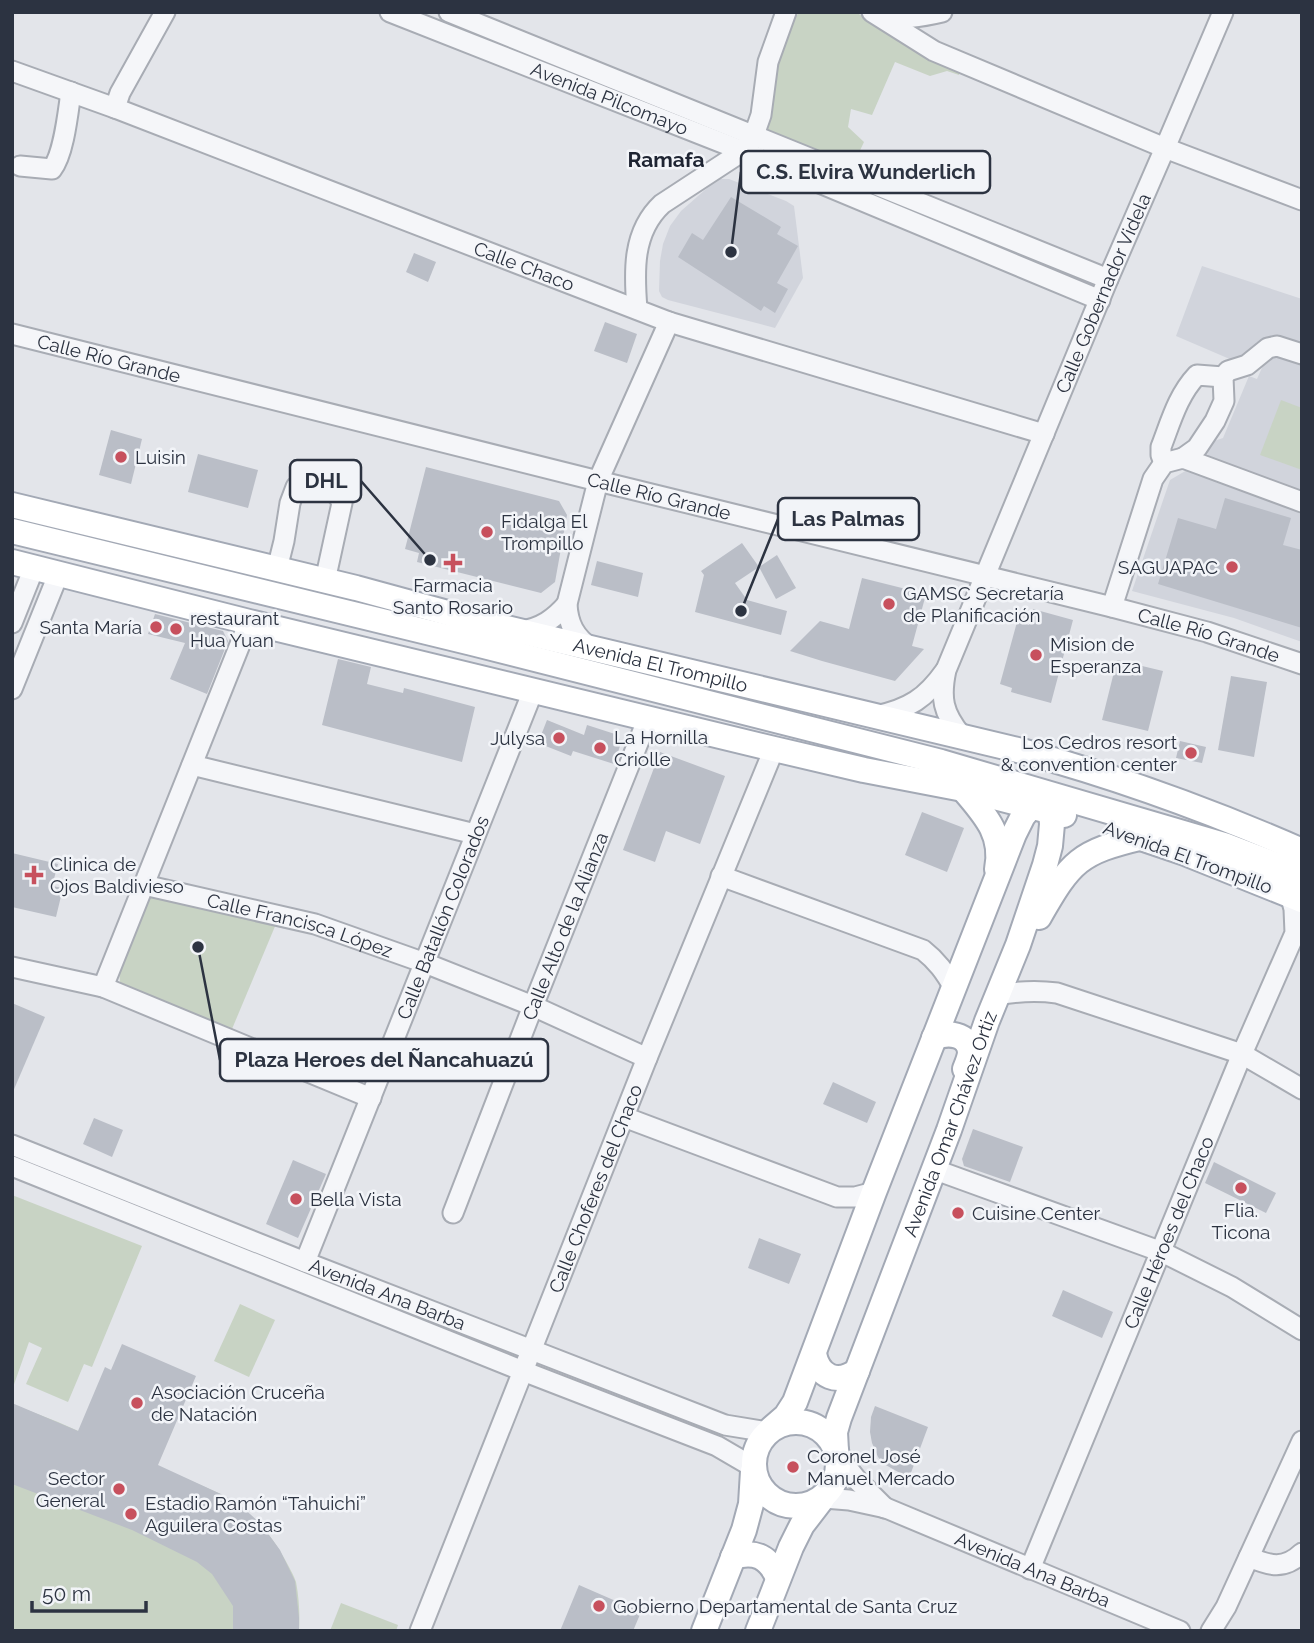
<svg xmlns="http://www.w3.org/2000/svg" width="1314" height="1643" viewBox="0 0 1314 1643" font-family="Raleway,sans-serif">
<rect width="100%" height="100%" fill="#e3e5ea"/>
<g fill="#d1d4dc">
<path d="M720,179h9l57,22 8,5 9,72 -28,50 -107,-28 -6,-3 -3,-6 1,-30 3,-17 7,-18 11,-15 33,-29z"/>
<path d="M1202,266l100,33v193l-94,-34 -1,-7 7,-10 9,-3 26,-62 8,3 12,-27 -1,-4 -11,-6 -10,12 -15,6 -56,-24z"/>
<path d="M1187,470l115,42v130l-68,-24 -102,-27 38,-111z"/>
</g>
<g fill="#c8d3c4">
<path d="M800,12h55l105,56 -1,7 -12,-4 -17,5 -35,-14 -23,53 -21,-6 -3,18 16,15 -8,17 -36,-8 -55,-22 7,-57 19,-51z"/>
<path d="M1281,400l21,8v62l-42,-15z"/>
<path d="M154,894l122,30 -44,105 -103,-39 -9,-8 -1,-12 30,-71z"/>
<path d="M12,1195l130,51 -50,121 -8,-3 -16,38 -42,-18 16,-36 -13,-6 -17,48z"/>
<path d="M240,1304l35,16 -26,57 -35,-16z"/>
<path d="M12,1404l46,18 165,73c30,17 50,41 66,72 2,4 5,9 7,15 3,15 4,33 3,49h-287z"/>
<path d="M341,1603l57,22 -2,6h-66z"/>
</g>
<g fill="#babec7">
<path d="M731,197l50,30 -4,7 21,12 -21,37 11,6 -13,24 -11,-7 -3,5 -83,-54 14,-24 11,7z"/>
<path d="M414,253l22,9 -8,20 -22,-10z"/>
<path d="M605,322l32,12 -10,29 -33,-12z"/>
<path d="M111,430l31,9 -11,45 -32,-9z"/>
<path d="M198,454l60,16 -10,38 -60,-16z"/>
<path d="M426,467l133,34 8,14 -12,67 -14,11 -124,-31 2,-9 -14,-4z"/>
<path d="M1225,498l66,20 -8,27 19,5v78l-144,-44 20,-66 38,11z"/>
<path d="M742,543l17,24 -24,16 12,17 40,11 -6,24 -86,-23 9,-37 -3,-4z"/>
<path d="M777,555l19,33 -20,11 -17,-32z"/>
<path d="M597,561l46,12 -5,24 -47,-12z"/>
<path d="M862,578l64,16 -14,52 12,3 -29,32 -73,-20 -32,-10 30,-30 29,8z"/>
<path d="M1033,609l40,11 -22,83 -40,-11 1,-4 -12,-4 17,-62 12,3z"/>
<path d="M155,614l68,17 5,10 -21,53 -37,-15 15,-36 -37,-9z"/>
<path d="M338,659l33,8 -4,17 36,9 1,-5 71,19 -13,55 -140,-37z"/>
<path d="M1117,660l46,11 -15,60 -46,-11z"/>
<path d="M1231,676l36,6 -13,75 -36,-7z"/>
<path d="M547,720l37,15 3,-10 31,10 3,8 -7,21 -41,-13 -2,5 -33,-13z"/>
<path d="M1180,741l26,6 -4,16 -26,-5z"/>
<path d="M660,752l65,24 -25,68 -34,-13 -11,31 -32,-12z"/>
<path d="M922,812l42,16 -17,44 -42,-17z"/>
<path d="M12,853l46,11 -6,22 11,2 -7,29 -44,-10z"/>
<path d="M12,1003l33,14 -33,77z"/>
<path d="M833,1082l43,20 -9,21 -44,-19z"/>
<path d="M94,1118l29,12 -11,27 -29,-13z"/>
<path d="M973,1129l50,18 -13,35 -46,-16 -2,-7z"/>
<path d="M293,1160l33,14 -28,64 -32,-14z"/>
<path d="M1214,1162l62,31 -10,20 -61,-30z"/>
<path d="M759,1238l42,16 -12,30 -41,-16z"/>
<path d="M1063,1290l50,22 -11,26 -50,-22z"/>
<path d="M122,1344l74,32 -38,89 65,30 16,9 22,20 19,26 15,31 4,37v13h-66v-25l-21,-32 -15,-12 -65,-32 -120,-46v-81l66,28 27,-64 6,3z"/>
<path d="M875,1406l53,21 -19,51 -25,-14 -6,-7 -6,-14 -2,-11 1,-15z"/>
<path d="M579,1585l62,27 -8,19h-73z"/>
</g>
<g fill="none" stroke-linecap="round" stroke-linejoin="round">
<g stroke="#a8acb4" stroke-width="23">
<g id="minor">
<path id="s1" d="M390,12l353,139 357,149"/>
<path d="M449,12l659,267"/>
<path d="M872,12l62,39 231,97 137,52"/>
<path d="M881,15c21,5 40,2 61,-3"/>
<path id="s2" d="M12,71l103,37 554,214 375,112"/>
<path d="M115,108l5,-15 45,-81"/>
<path d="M20,166l32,3c12,-15 16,-57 19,-77"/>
<path d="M637,309c-3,-37 -5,-77 25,-105l81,-53 11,-16 7,-20 7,-53 18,-50"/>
<path id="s3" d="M12,334l586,147 514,126 95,25 95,32"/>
<path d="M1183,458l14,-10 18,-27 9,-20 -1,-24 5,-6 19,-6 21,-17 9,-2 25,8"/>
<path d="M1164,463l-3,-8v-8c10,-26 17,-52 36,-72l26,2"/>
<path d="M277,569l7,-28 6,-38 6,-16c14,-3 27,2 41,7l5,9 -17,78"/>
<path d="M1112,607l41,-128 11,-16 19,-5 119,44"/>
<path d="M12,623l22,-55"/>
<path d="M521,631c20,-3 33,-12 46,-27"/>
<path d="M591,648c-16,-11 -23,-24 -24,-44l31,-123 71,-159"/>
<path d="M12,689l46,-114"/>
<path d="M876,716c33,-7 50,-18 69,-45"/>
<path id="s4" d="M961,735c-18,-22 -21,-37 -15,-65l162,-391 57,-131 58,-136"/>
<path d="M192,765l283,69"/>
<path d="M721,876l202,74c14,11 22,22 31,38"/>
<path id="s5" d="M144,885l171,39 110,39 108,43 114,52"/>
<path d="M12,967l91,20 268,111"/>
<path d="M103,987l146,-365"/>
<path d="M998,995c21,-4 38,-5 59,-2l185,61 60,35"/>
<path d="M624,1117l213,80h18l19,-5"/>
<path id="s6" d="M12,1145l293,117 420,163 43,7"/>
<path d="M12,1166l511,205 194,75 36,21"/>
<path d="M933,1169l229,83 70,35 70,43"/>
<path id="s7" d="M453,1213l80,-207 115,-288"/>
<path id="s8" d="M305,1262l228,-571"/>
<path d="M837,1455l20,25 28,28"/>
<path id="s9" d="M824,1498l25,2 37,8 294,123"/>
<path d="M1249,1557c21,9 35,13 53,-4"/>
<path id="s10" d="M1030,1569l212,-515 53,-121 -1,-24 -4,-15"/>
<path id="s11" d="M420,1631l227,-573 127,-309"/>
<path d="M1211,1631l15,-24 76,-166"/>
</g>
</g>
<g stroke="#a3a9b5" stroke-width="28">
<g id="major">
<path id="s12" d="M12,505l344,83 121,33 545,130c95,26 189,60 280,100"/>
<path d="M12,531l460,112 469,119 283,83 78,30"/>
<path d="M12,562l237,60 525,127 90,21 99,19 101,26"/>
<path d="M963,789c21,25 41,45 34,80"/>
<path d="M1126,833l59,20 117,47"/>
<path d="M1039,917c32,-56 40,-65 104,-80"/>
<path d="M934,1038c13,-6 35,-5 36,14 0,5 -3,12 -5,17"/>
<path d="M814,1354c5,23 23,31 43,17"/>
<circle cx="796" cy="1464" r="42"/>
<path d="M771,1429l15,-13 9,-14 79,-210 140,-358 9,-18 17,-20"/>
<path id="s13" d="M836,1451l-1,-19 4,-14 110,-288 38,-109 31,-76 27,-80 5,-19 2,-22 -1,-12 -4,-13"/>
<path d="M733,1557c22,-7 36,0 45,21"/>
<path d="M704,1631l40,-101 7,-26 2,-33"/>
<path d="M758,1631l33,-84 11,-22 20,-26"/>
</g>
</g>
<use href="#minor" stroke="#f5f6f9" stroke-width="19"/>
<use href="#major" stroke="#fff" stroke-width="24"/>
</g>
<g fill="#c7505d" stroke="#f2f4f8" stroke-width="2.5">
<circle cx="121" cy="457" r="7"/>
<circle cx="487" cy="532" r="7"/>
<path d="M449.5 552.5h7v7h7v7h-7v7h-7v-7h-7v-7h7z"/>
<circle cx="1232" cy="567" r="7"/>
<circle cx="889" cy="604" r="7"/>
<circle cx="156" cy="627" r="7"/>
<circle cx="176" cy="629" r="7"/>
<circle cx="1036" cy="655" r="7"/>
<circle cx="559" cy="738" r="7"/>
<circle cx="600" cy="748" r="7"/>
<circle cx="1191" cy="753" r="7"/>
<path d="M30.5 864.5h7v7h7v7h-7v7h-7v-7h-7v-7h7z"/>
<circle cx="1241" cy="1188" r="7"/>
<circle cx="296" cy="1199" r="7"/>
<circle cx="958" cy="1213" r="7"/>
<circle cx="137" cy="1403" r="7"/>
<circle cx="793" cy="1467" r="7"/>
<circle cx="119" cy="1489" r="7"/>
<circle cx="131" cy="1514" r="7"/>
<circle cx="599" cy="1606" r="7"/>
</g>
<g text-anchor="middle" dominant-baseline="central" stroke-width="5" stroke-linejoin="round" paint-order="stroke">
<g font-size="19" fill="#2c3341" stroke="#f2f4f8">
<text stroke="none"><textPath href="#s1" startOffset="236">Avenida Pilcomayo</textPath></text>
<text stroke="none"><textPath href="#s2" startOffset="548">Calle Chaco</textPath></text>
<text stroke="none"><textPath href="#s4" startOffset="478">Calle Gobernador Videla</textPath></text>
<text stroke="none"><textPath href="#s3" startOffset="100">Calle Río Grande</textPath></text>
<text stroke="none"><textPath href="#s3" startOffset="667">Calle Río Grande</textPath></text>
<text stroke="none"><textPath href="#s3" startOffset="1234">Calle Río Grande</textPath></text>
<text stroke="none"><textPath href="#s12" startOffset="668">Avenida El Trompillo</textPath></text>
<text transform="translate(1188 857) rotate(20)">Avenida El Trompillo</text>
<text stroke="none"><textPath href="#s8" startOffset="371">Calle Batallón Colorados</textPath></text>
<text stroke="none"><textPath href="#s5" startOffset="161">Calle Francisca López</textPath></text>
<text stroke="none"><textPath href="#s7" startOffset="308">Calle Alto de la Alianza</textPath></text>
<text stroke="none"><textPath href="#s13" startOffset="348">Avenida Omar Chávez Ortiz</textPath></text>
<text stroke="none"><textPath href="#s11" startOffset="476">Calle Choferes del Chaco</textPath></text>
<text stroke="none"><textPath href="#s10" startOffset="364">Calle Héroes del Chaco</textPath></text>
<text stroke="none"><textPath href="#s6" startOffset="404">Avenida Ana Barba</textPath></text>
<text stroke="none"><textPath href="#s9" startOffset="222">Avenida Ana Barba</textPath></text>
</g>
<g font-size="19" fill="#2c3341" stroke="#f2f4f8" text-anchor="start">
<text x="135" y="457">Luisin</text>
<text x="501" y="521">Fidalga El<tspan x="501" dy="22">Trompillo</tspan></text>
<text x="1218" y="567" text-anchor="end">SAGUAPAC</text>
<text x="453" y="585" text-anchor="middle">Farmacia<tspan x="453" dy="22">Santo Rosario</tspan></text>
<text x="903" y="593">GAMSC Secretaría<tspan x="903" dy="22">de Planificación</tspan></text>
<text x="190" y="618">restaurant<tspan x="190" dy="22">Hua Yuan</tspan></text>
<text x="142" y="627" text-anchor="end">Santa María</text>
<text x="1050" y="644">Mision de<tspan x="1050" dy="22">Esperanza</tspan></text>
<text x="614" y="737">La Hornilla<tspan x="614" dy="22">Criolle</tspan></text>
<text x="545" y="738" text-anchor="end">Julysa</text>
<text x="1177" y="742" text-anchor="end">Los Cedros resort<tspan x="1177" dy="22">&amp; convention center</tspan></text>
<text x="50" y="864">Clinica de<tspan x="50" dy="22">Ojos Baldivieso</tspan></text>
<text x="310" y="1199">Bella Vista</text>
<text x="1241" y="1210" text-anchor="middle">Flia.<tspan x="1241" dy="22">Ticona</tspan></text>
<text x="972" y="1213">Cuisine Center</text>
<text x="151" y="1392">Asociación Cruceña<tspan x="151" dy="22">de Natación</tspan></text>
<text x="807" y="1456">Coronel José<tspan x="807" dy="22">Manuel Mercado</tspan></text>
<text x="105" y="1478" text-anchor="end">Sector<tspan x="105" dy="22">General</tspan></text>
<text x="145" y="1503">Estadio Ramón “Tahuichi”<tspan x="145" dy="22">Aguilera Costas</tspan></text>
<text x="613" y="1606">Gobierno Departamental de Santa Cruz</text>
</g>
<g font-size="21" font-weight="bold" fill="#1e2432" stroke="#f2f4f8">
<text x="666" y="159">Ramafa</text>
</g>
</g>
<path fill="none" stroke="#2c3341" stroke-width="2.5" d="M731 252L741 172M430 560L361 481M741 611L778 519M198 947L220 1060"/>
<g fill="#2c3341" stroke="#f2f4f8" stroke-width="2.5">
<circle cx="731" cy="252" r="7"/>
<circle cx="430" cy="560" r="7"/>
<circle cx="741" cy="611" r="7"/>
<circle cx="198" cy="947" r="7"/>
</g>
<g fill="#f2f4f8" stroke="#2c3341" stroke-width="2.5">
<rect x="741" y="151" width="249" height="42" rx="7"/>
<rect x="290" y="460" width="71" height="42" rx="7"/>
<rect x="778" y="498" width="141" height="42" rx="7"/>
<rect x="220" y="1039" width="328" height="42" rx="7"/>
</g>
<g font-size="21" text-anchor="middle" font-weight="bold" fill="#2c3341">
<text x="866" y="179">C.S. Elvira Wunderlich</text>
<text x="326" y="488">DHL</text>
<text x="848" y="526">Las Palmas</text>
<text x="384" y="1067">Plaza Heroes del Ñancahuazú</text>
</g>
<rect width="1314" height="1643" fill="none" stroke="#2c3341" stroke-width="28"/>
<path d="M32 1601v10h114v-10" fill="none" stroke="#2c3341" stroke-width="3.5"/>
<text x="42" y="1601" font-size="21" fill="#2c3341" stroke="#f2f4f8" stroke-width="5" paint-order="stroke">50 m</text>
</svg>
